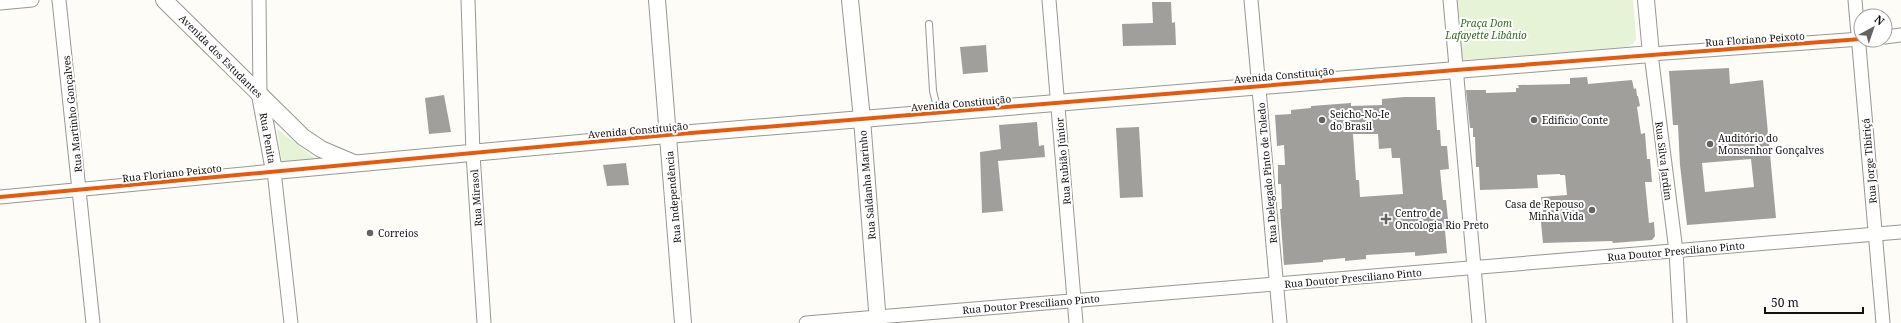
<svg xmlns="http://www.w3.org/2000/svg" width="1901" height="323" viewBox="0 0 1901 323" font-family="'Noto Serif',serif">
<rect width="100%" height="100%" fill="#fdfcf7"/>
<g fill="#e7f3d7">
<path d="M1455,0h178l3,39 -3,5 -7,3 -162,13 -4,-2z"/>
<path d="M277,129l38,29 8,3 -41,2z"/>
</g>
<g fill="#a19f9c" fill-rule="evenodd">
<path d="M1152,2h19l1,21 3,-1 1,23 -53,1 -1,-22 31,-1z"/>
<path d="M986,45l2,27 -25,2 -3,-27z"/>
<path d="M1729,68l1,16 33,-4 13,138 -89,7 -7,-60 -2,-40h-5l-4,-54zM1751,159l3,28 -49,5 -3,-29z"/>
<path d="M1587,77l1,7 44,-4 2,9 2,-1 1,8h1l2,10 -3,1 4,27 4,-1 2,26h3l2,23h-7l4,41 5,-1 1,14 -3,4 -39,3 -1,-2 -69,2 -3,-31h3l-2,-15 26,-2 -2,-20h-5v-1l-23,1 1,13 -58,2 -1,-23h-3l-1,-30h-2v-9h-3l-4,-38h20v3l30,-1v-4h3l-1,-3 52,-1v-6z"/>
<path d="M444,95l7,37 -22,2 -4,-36z"/>
<path d="M1404,97h31l2,33h3l1,16h6l2,23 -9,1 3,30h3l2,19h-4l3,34 -32,3v-4l-49,3v4l-21,2v-3l-22,2v2l-39,3 -4,-56h2l-1,-25h-3v-19h7l-1,-20 -7,1 -2,-31 16,-1v-4l20,-2v-2l40,-3v3l31,-1v-6zM1353,134h25l1,15 12,-1 1,10h8l3,36 -43,3 -1,-17h-3z"/>
<path d="M1037,122l2,24 5,-1 1,12 -47,4 5,50 -21,2 -2,-61 21,-3 -2,-24z"/>
<path d="M1139,127l4,70 -23,1 -4,-70z"/>
<path d="M626,163l3,22 -22,1 -4,-21z"/>
</g>
<g fill="none" stroke-linecap="round" stroke-linejoin="round">
<g stroke="#979795" stroke-width="8">
<path id="service" d="M929,24l4,67 5,20"/>
</g>
<g stroke="#979795" stroke-width="15">
<g id="minor">
<path d="M59,0l34,323"/>
<path d="M259,0l1,95"/>
<path d="M468,0l5,154 11,169"/>
<path d="M1049,0l27,323"/>
<path d="M1251,0l29,323"/>
<path d="M1450,0l29,323"/>
<path d="M1855,0l28,323"/>
<path d="M0,3l32,-3"/>
<path d="M1885,37l16,-2"/>
<path d="M0,197l274,-26 17,152"/>
<path d="M806,323l1095,-91"/>
<path d="M1680,323l-4,-72 -25,-197 210,-15"/>
</g>
</g>
<g stroke="#979795" stroke-width="18">
<g id="tertiary">
<path d="M164,0l139,137 18,12 33,14"/>
<path d="M657,0l26,323"/>
<path d="M850,0l12,119 16,204"/>
<path d="M260,95l14,76 393,-36 984,-81 -5,-54"/>
</g>
</g>
<use href="#service" stroke="#fffffe" stroke-width="6"/>
<use href="#minor" stroke="#fffffe" stroke-width="13"/>
<use href="#tertiary" stroke="#fffffe" stroke-width="16"/>
<g stroke="#fff" stroke-width="6">
<path id="cycleway" d="M0,197l667,-62 789,-65 405,-31"/>
</g>
<use href="#cycleway" stroke="#e8590c" stroke-width="4"/>
</g>
<g fill="#646362" stroke="#fff" stroke-width="1.5">
<circle cx="1322" cy="120" r="4"/>
<circle cx="1534" cy="120" r="4"/>
<circle cx="1710" cy="144" r="4"/>
<circle cx="1592" cy="210" r="4"/>
<path d="M1384 213h4v4h4v4h-4v4h-4v-4h-4v-4h4z"/>
<circle cx="370" cy="233" r="4"/>
</g>
<g text-anchor="middle" dominant-baseline="central" stroke-width="4" stroke-linejoin="round" paint-order="stroke">
<g font-size="10" font-style="italic" fill="#2f6b1f" stroke="#fff">
<text x="1486" y="23">Praça Dom<tspan x="1486" dy="12">Lafayette Libânio</tspan></text>
</g>
<g font-size="10" fill="#111" stroke="#fff">
<text transform="translate(1755 39) rotate(-4)">Rua Floriano Peixoto</text>
<text transform="translate(221 56) rotate(45)">Avenida dos Estudantes</text>
<text transform="translate(1284 75) rotate(-5)">Avenida Constituição</text>
<text transform="translate(961 103) rotate(-5)">Avenida Constituição</text>
<text transform="translate(72 114) rotate(-96)">Rua Martinho Gonçalves</text>
<text transform="translate(638 130) rotate(-5)">Avenida Constituição</text>
<text transform="translate(268 138) rotate(80)">Rua Penita</text>
<text transform="translate(1063 161) rotate(-95)">Rua Rubião Júnior</text>
<text transform="translate(1664 161) rotate(83)">Rua Silva Jardim</text>
<text transform="translate(1869 161) rotate(-95)">Rua Jorge Tibiriçá</text>
<text transform="translate(172 173) rotate(-6)">Rua Floriano Peixoto</text>
<text transform="translate(1267 173) rotate(-95)">Rua Delegado Pinto de Toledo</text>
<text transform="translate(867 185) rotate(-95)">Rua Saldanha Marinho</text>
<text transform="translate(673 197) rotate(-95)">Rua Independência</text>
<text transform="translate(476 198) rotate(-94)">Rua Mirasol</text>
<text transform="translate(1676 251) rotate(-5)">Rua Doutor Presciliano Pinto</text>
<text transform="translate(1353 278) rotate(-5)">Rua Doutor Presciliano Pinto</text>
<text transform="translate(1031 304) rotate(-5)">Rua Doutor Presciliano Pinto</text>
</g>
<g font-size="10" fill="#111" stroke="#fff" text-anchor="start">
<text x="1330" y="114">Seicho-No-Ie<tspan x="1330" dy="12">do Brasil</tspan></text>
<text x="1542" y="120">Edifício Conte</text>
<text x="1718" y="138">Auditório do<tspan x="1718" dy="12">Monsenhor Gonçalves</tspan></text>
<text x="1584" y="204" text-anchor="end">Casa de Repouso<tspan x="1584" dy="12">Minha Vida</tspan></text>
<text x="1395" y="213">Centro de<tspan x="1395" dy="12">Oncologia Rio Preto</tspan></text>
<text x="378" y="233">Correios</text>
</g>
</g>
<g transform="translate(1873 28) rotate(40)"><circle r="19" fill="#ffffff" stroke="#a0a0a0"/>
<path d="M0-3L7 15L0 10L-7 15Z" fill="#646362"/>
<text y="-6" font-size="11" font-weight="bold" text-anchor="middle" fill="#111111">N</text>
</g>
<path d="M1765 307v6h98v-6" fill="none" stroke="#111111" stroke-width="2"/>
<text x="1771" y="307" font-size="12" fill="#111111" stroke="#ffffff" stroke-width="3" paint-order="stroke">50 m</text>
</svg>
